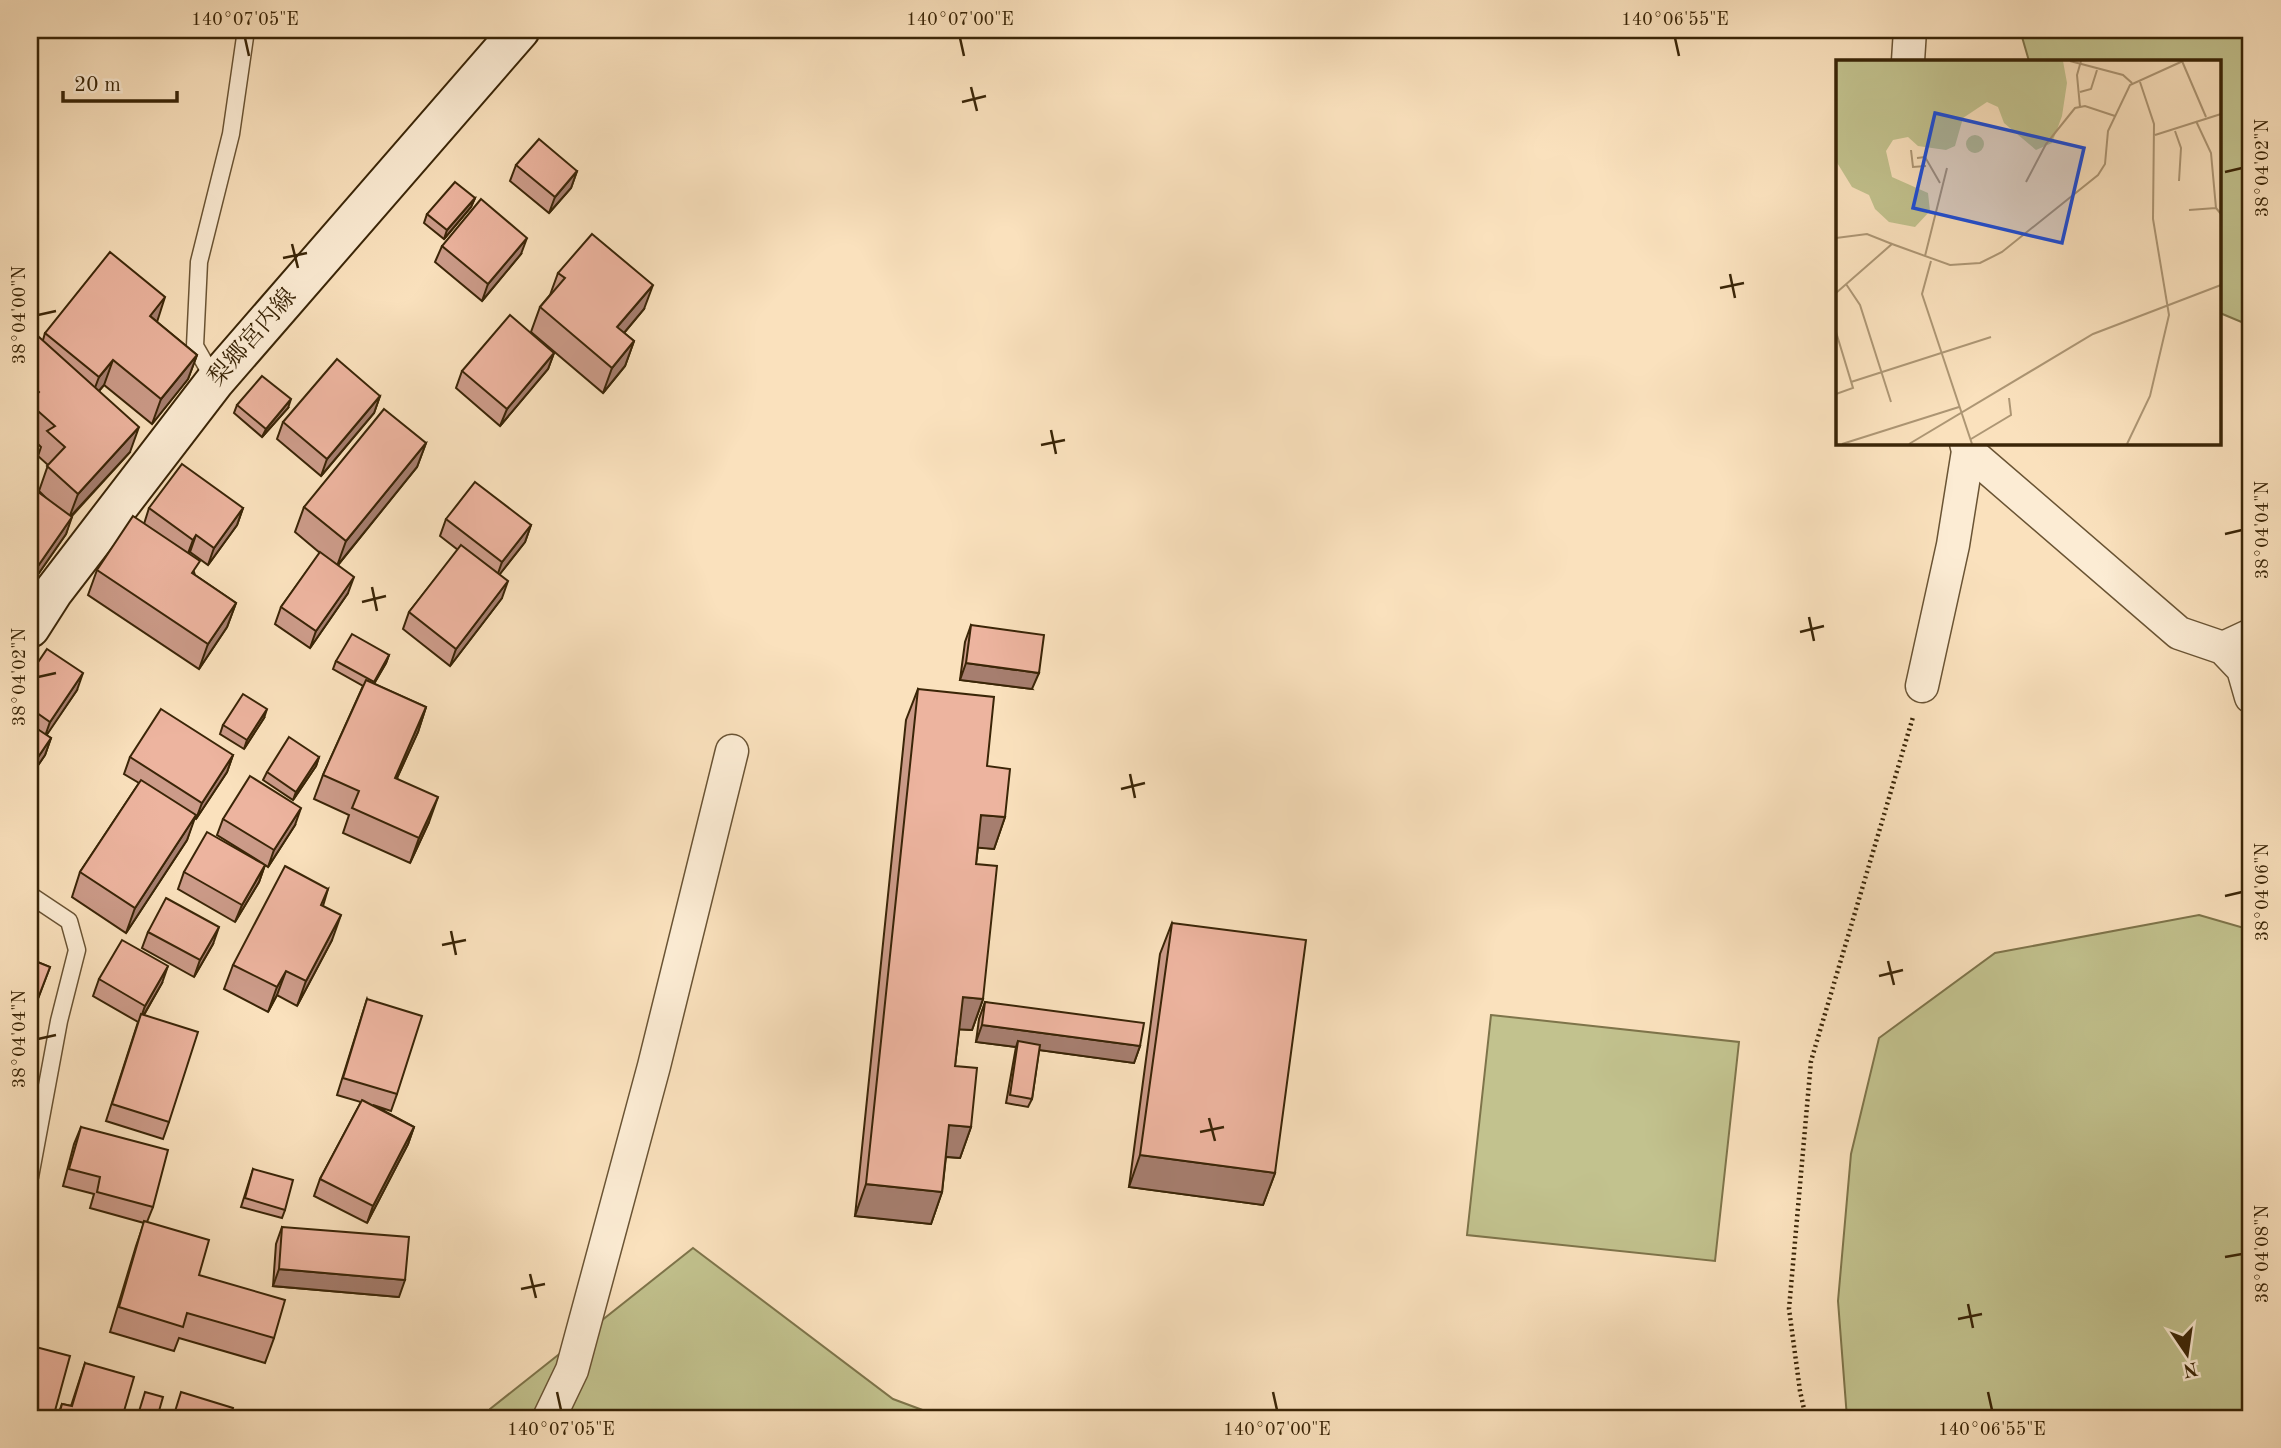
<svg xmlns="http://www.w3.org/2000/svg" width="2281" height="1448" viewBox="0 0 2281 1448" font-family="'Old Standard TT','Noto Serif JP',serif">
<rect width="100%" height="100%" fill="#fae1bd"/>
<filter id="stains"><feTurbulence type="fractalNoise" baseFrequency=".00286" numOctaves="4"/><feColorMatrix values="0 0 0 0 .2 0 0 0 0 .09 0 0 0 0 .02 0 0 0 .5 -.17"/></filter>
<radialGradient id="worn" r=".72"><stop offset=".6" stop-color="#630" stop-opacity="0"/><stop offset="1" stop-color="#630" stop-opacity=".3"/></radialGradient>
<g fill="#c2c28e" stroke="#7e744a" stroke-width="2">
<path d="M2020,30h231v296l-31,-13v-252h-191z"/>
<path d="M2199,915l52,15v488h-404l-9,-117 13,-147 28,-116 116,-85z"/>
<path d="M1491,1015l248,27 -24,219 -248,-26z"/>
<path d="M693,1248l200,151 51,19h-455l1,-9z"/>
</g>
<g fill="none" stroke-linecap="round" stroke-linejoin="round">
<g stroke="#6a5434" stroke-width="19">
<g id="lane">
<path d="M215,381l-20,-35 4,-84 32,-128 15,-104"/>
<path d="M30,895l39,26 8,29 -18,71 -29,156"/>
</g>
</g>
<g stroke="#6a5434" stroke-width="35">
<g id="street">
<path d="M1908,61l2,-31"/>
<path d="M1968,451l211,182 44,15 20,21 8,28"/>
<path d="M2223,648l28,-13"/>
<path d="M1922,686l31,-141 15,-94 -2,-8"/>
<path d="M549,1418l23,-48 82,-304 78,-315"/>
</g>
</g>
<g stroke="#3a2507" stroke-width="42">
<path id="secondary" d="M30,628l23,-36 162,-211 305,-351"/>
</g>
<path stroke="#3a2507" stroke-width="4.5" stroke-dasharray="2 3.5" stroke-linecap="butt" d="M1806,1418l-6,-27 -11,-82 22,-248 102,-344"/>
<use href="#lane" stroke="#fcecd4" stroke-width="16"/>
<use href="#street" stroke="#fcecd4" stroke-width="32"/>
<use href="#secondary" stroke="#fcecd4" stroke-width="38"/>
</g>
<g fill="#cc9b89" stroke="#3a2507" stroke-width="2">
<path d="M516,165l61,6 -6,17 -22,25 -39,-32z"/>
<path d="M475,198l-4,9 -27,32 -20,-16 3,-9z"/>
<path d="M442,246l79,8 -39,47 -47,-39z"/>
<path d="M558,273l86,36 -20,24 10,8 -9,25 -22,27 -72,-61 9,-25 10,-12z"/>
<path d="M157,322l40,33 -9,24 -36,45 -48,-39 -5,6 31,61 -59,65 -5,17 -34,49 -2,-2v-95l19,15 -10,-10 9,-26 -10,-9 3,-9 -11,-11v-89l13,-7 2,-7z"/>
<path d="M554,353l-6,16 -48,57 -44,-38 6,-17z"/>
<path d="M380,396l-6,17 -53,63 -44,-37 6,-17z"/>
<path d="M237,405l51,3 -26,29 -28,-24z"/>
<path d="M426,443l-9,24 -79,98 10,28 -38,55 -35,-24 6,-17 39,-54 -25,-21 9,-25z"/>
<path d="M149,508h94l-6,17 -29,40 -18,-13 -2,2 7,21 41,28 -9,24 -28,42 -111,-74 9,-25 47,-46z"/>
<path d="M446,519l85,6 -6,17 -26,33 3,23 -52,68 -47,-37 6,-17 49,-62 -18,-14z"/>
<path d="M971,625l61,64 -72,-9 5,-38z"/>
<path d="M389,655l-3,8 -12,21 52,23 -8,25 -21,46 32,44 -19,41 -67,-30 6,-18 -35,-16 9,-24 40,-89 -30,-17 3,-8z"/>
<path d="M30,674l47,16 -31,45 5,3 -6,17 -15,22z"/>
<path d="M918,689l69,77 18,51 -11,32 -16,-2 -2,17 7,135 -11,31 -13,-1 -4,37 16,61 -11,31 -14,-1 -4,35 -11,32 -76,-8 51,-496z"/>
<path d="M264,718l-20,31 -24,-15 3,-9z"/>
<path d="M233,755l-6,17 -31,47 -2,-1 -7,22 -61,93 -54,-36 8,-25 59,-89 -15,-9 6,-17z"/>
<path d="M319,757l-3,9 -23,34 -30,-20 4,-8z"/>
<path d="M223,819l72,6 -27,42 -3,-2 -6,17 -24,40 -57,-33 6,-17 78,-9 -45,-28z"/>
<path d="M328,889l-5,17 9,34 -35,66 -20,-11 -9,17 -44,-23 9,-24z"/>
<path d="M1172,923l103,250 -12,32 -134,-18 31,-233z"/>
<path d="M148,932l65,12 -19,33 -52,-29z"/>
<path d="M30,959l20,8 -20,53z"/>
<path d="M99,979l63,4 -18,32 25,107 -6,17 -57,-18 32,-99 -45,-26z"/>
<path d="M367,999l30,95 -6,17 -18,-6 41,22 -6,17 -41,79 -53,-27 6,-17 41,-77 -24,-7z"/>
<path d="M985,1002l155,44 -6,17 -95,-13 -7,49 -4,8 -22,-4 10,-56 -40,-5 3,-23z"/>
<path d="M81,1127l72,80 -6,15 52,53 75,63 -9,25 -86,-25 -5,13 -64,-19 26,-86 8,-23 -54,-15 4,-14 -31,-8 11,-42z"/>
<path d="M253,1169l32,41 -3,8 -41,-11z"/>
<path d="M282,1227l117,70 -126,-11 3,-42z"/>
<path d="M85,1363l37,55h-65l5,-14 9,2z"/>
</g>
<g fill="#a67e6f" stroke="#3a2507" stroke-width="2">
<path d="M577,171l-6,17 -22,25 6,-16z"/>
<path d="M475,198l-4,9 -27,32 3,-9z"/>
<path d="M527,238l-6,16 -39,47 6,-17z"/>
<path d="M653,285l-9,24 -36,43 9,-25z"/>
<path d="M165,297l-8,25 -7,-6z"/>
<path d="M634,341l-9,25 -22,27 9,-25z"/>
<path d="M554,353l-6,16 -48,57 7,-17z"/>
<path d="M197,355l-9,24 -36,45 9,-25z"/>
<path d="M113,360l-9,25 -14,16 9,-24z"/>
<path d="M380,396l-6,17 -53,63 6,-17z"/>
<path d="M291,399l-3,9 -26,29 4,-8z"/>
<path d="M139,427l-9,25 -61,66 9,-24z"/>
<path d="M426,443l-9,24 -80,99 9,-25z"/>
<path d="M243,508l-6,17 -29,40 6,-17z"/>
<path d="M72,517l-6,17 -34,49 6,-17z"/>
<path d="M531,525l-6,17 -29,37 6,-17z"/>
<path d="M196,535l-6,17 -3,4 6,-16z"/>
<path d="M354,577l-6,16 -38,55 6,-17z"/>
<path d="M508,581l-6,17 -52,68 6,-17z"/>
<path d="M236,603l-9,24 -28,42 9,-25z"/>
<path d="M389,655l-3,8 -16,27 4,-8z"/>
<path d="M966,663l73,10 -7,16 -72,-9z"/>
<path d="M83,673l-6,17 -33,49 6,-17z"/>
<path d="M426,707l-8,25 -32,70 9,-24z"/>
<path d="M267,709l-3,9 -20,31 3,-9z"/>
<path d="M51,738l-6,17 -15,22v-8z"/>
<path d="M233,755l-6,17 -31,47 6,-16z"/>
<path d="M319,757l-3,9 -23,34 3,-8z"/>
<path d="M438,797l-9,25 -19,41 9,-25z"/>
<path d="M301,808l-6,17 -27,42 6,-17z"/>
<path d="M196,815l-9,25 -61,93 9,-25z"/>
<path d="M981,815l24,2 -11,32 -24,-2z"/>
<path d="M265,865l-6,17 -24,40 7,-17z"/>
<path d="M341,915l-9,25 -35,66 9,-25z"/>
<path d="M219,927l-6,17 -19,33 6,-17z"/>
<path d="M168,966l-6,17 -23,40 6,-17z"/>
<path d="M286,971l-9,24 -9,17 9,-25z"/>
<path d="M963,997l20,2 -11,31 -21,-1z"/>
<path d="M982,1025l158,21 -6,17 -117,-16 1,-6 -2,6 -40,-5z"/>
<path d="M949,1125l22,2 -11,31 -23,-2z"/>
<path d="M414,1127l-6,17 -41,79 6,-17z"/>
<path d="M1140,1155l135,18 -12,32 -134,-18z"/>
<path d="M866,1184l76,8 -11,32 -76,-8z"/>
<path d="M279,1269l126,11 -6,17 -126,-11z"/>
</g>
<g fill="#edb49f" stroke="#3a2507" stroke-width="2">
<path d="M539,139l38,32 -22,26 -39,-32z"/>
<path d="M455,182l20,16 -28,32 -20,-16z"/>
<path d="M481,199l46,39 -39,46 -46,-38z"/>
<path d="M592,234l61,51 -36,42 17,14 -22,27 -72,-61 25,-29 -7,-5z"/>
<path d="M110,252l55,45 -15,19 47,39 -36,44 -48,-39 -14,17 -54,-44z"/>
<path d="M510,315l44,38 -47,56 -45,-38z"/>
<path d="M39,337l100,90 -61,67 -31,-28 18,-19 -18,-16 8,-5 -25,-22v-2l9,-10 -9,-9v-36z"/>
<path d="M337,359l43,37 -53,63 -44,-37z"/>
<path d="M262,376l29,23 -25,30 -29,-24z"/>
<path d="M384,409l42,34 -80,98 -42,-34z"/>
<path d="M182,464l61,44 -29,40 -18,-13 -3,5 -44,-32z"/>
<path d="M475,482l56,43 -29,37 -56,-43z"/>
<path d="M30,486l42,31 -34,49 -8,-6z"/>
<path d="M133,516l67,45 -8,12 44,30 -28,41 -111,-74z"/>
<path d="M461,545l47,36 -52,68 -47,-37z"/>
<path d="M320,552l34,25 -38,54 -35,-24z"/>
<path d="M971,625l73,10 -5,38 -73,-10z"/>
<path d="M352,634l37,21 -15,27 -38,-21z"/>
<path d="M47,649l36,24 -33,49 -20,-14v-34z"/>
<path d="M366,680l60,27 -31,71 43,19 -19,41 -67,-30 7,-17 -36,-16z"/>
<path d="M918,689l76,8 -7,69 23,3 -5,48 -24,-2 -5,49 21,2 -14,133 -20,-2 -8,69 22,2 -6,59 -22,-2 -7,67 -76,-8z"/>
<path d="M243,694l24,15 -20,31 -24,-15z"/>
<path d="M161,709l72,46 -31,48 -72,-46z"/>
<path d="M30,724l21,14 -21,31z"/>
<path d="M289,737l30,20 -23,35 -29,-20z"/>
<path d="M250,776l51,32 -27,42 -51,-31z"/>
<path d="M141,780l55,35 -61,93 -55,-36z"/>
<path d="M207,832l58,33 -23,40 -58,-33z"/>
<path d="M285,866l43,23 -7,16 20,10 -35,66 -20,-10 -9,16 -44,-22z"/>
<path d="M166,898l53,29 -19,33 -52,-28z"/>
<path d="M1172,923l134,17 -31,233 -135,-18z"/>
<path d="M122,940l46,26 -23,40 -46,-27z"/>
<path d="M30,959l20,8 -15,39 -5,-2z"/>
<path d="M367,999l55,17 -25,78 -54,-16z"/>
<path d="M985,1002l159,21 -4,23 -158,-21z"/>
<path d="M141,1014l57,18 -29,90 -57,-18z"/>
<path d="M1018,1041l22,4 -8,54 -22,-4z"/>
<path d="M362,1100l52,27 -41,79 -53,-27z"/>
<path d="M81,1127l87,23 -15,57 -56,-15 3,-15 -31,-8z"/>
<path d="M253,1169l40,11 -8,30 -40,-12z"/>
<path d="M144,1221l65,19 -10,35 86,25 -11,38 -87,-25 -4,14 -64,-20z"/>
<path d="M282,1227l127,10 -4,43 -126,-11z"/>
<path d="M32,1346l38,10 -17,62h-23v-63z"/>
<path d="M85,1363l49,14 -12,41h-64l4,-14 10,2z"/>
<path d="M145,1392l18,5 -6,21h-20z"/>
<path d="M181,1392l52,16 -3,10h-57z"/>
</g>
<path fill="none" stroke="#3a2507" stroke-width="2.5" d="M245,38l4,18M960,38l4,18M1675,38l4,18M971,87l6,24M962,102l24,-6M2225,172l17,-4M292,244l6,24M283,258l24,-5M1730,274l5,24M1720,288l24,-5M38,315l18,-4M1051,430l5,24M1041,445l24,-5M2225,534l17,-4M372,587l5,24M362,602l24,-6M1809,617l5,24M1800,632l24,-6M38,677l18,-4M1130,774l5,24M1121,789l24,-6M2225,896l17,-4M451,931l5,24M442,945l24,-5M1888,961l6,24M1879,976l24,-6M38,1039l18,-4M1209,1118l6,23M1200,1132l24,-5M2225,1257l17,-3M530,1274l6,24M521,1289l24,-5M1968,1304l5,24M1958,1319l24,-5M557,1392l4,18M1273,1392l4,18M1988,1392l4,18"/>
<g text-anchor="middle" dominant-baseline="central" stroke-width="7" stroke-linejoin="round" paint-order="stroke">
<g font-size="24" fill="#3a2507" stroke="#fcecd4">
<text transform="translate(253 338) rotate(-49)">梨郷宮内線</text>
</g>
</g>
<g transform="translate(1836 60)">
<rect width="385" height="385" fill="#fae1bd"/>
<path d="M0,1h227l4,22 -5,33 -10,27 -16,7 -32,-27 -6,-16 -11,-5 -24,16 -8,28 -9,4 -28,-4 -10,-9 -15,3 -7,11 6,26 36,16 2,18 -15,16 -26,-5 -14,-13 -6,-14 -17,-8 -16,-26zM130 84a9 9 0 1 1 18 0a9 9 0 1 1-18 0Z" fill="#c2c28e"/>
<path fill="none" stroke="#ad9674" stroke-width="2" d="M234,1l53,14 9,8M346,1l24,56M244,32l11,-3 6,-19M244,47l-3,-32 4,-14M360,61l15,32 5,55 5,6M339,71l6,17 -2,33M319,75l66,-21M75,90l2,17 13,-1M81,98l8,-1 15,26M190,122l20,-38 29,-36 10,-2 30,10M353,150l27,-2M0,178l31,-4 25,10M89,196l22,-88M95,201l-9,33 50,150M10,224l14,21 31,97M0,233l56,-49 58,21 30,-2 22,-11 96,-77 7,-11 3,-33 22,-46 53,-24M0,272l17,56 -17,6M15,322l140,-45M135,379l40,-24 -2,-17M6,384l117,-37M73,384l184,-110 128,-49M291,384l23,-48 19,-81 -16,-96 1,-95 -14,-42"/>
<path fill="#1d4ed8" fill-opacity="0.15" stroke="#1d4ed8" stroke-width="3.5" d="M99,53l149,35 -22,95 -149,-35z"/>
<rect width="385" height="385" fill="none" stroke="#3a2507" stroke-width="3.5"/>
</g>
<rect width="2281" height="1448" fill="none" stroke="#fae1bd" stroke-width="77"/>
<g transform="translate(2187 1354) rotate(167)" stroke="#fcecd4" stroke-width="5" paint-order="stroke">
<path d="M0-5L12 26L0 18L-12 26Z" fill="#3a2507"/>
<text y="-10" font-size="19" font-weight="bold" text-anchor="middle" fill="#3a2507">N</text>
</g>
<path d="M63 91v10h114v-10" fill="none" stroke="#3a2507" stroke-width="3.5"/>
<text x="74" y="91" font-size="21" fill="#3a2507" stroke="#fcecd4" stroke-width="5" paint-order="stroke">20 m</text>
<rect x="38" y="38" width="2204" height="1372" fill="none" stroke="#3a2507" stroke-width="2.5"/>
<g font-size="18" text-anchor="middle" fill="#3a2507">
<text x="245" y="25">140°07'05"E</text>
<text x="960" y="25">140°07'00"E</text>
<text x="1675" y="25">140°06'55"E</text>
<text transform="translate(2262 168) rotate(-90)" y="6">38°04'02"N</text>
<text transform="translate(19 315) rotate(-90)" y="6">38°04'00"N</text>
<text transform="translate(2262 530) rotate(-90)" y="6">38°04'04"N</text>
<text transform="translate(19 677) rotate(-90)" y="6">38°04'02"N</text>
<text transform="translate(2262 892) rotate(-90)" y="6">38°04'06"N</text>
<text transform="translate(19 1039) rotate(-90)" y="6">38°04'04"N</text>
<text transform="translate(2262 1254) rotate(-90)" y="6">38°04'08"N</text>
<text x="561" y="1435">140°07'05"E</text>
<text x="1277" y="1435">140°07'00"E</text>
<text x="1992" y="1435">140°06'55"E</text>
</g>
<rect width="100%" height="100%" filter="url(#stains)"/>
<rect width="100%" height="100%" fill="url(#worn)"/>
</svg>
